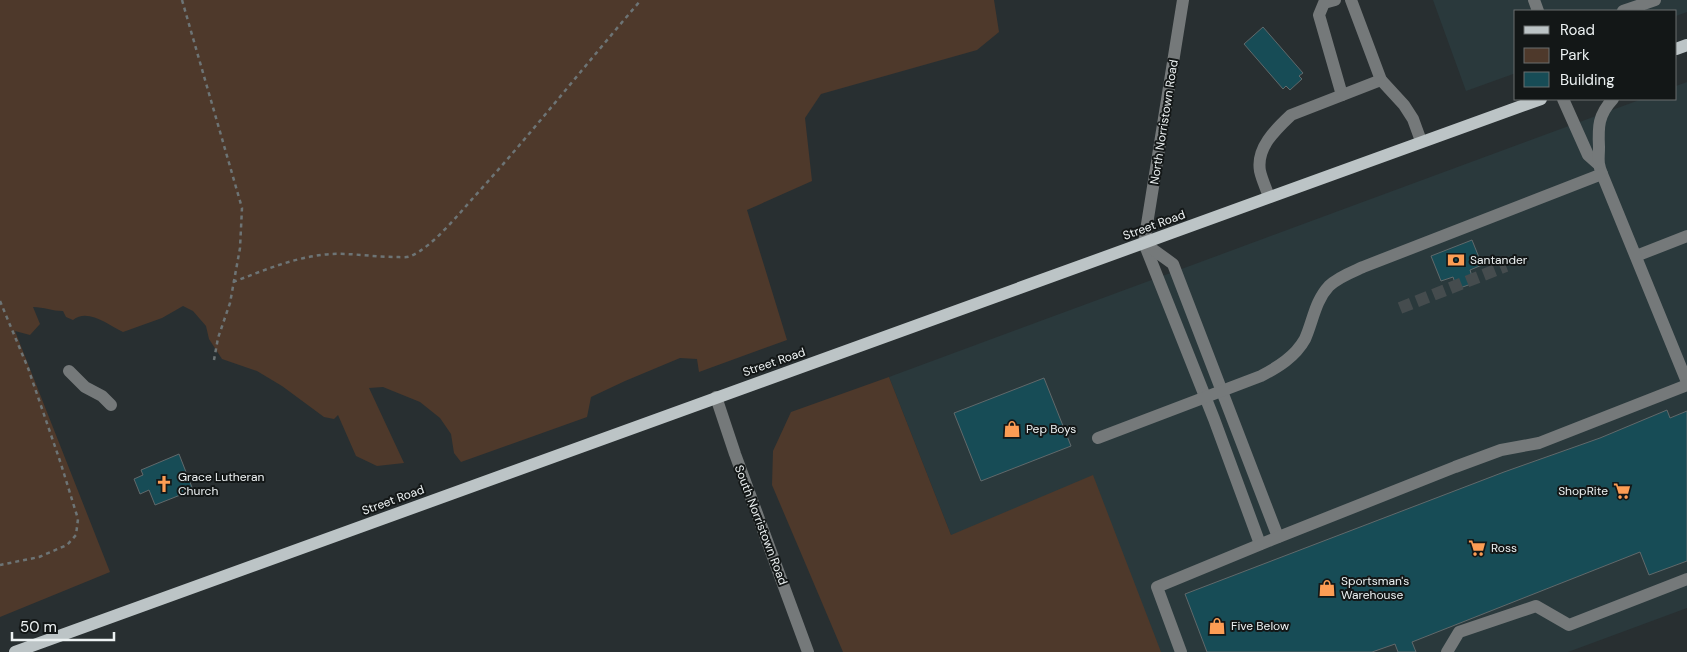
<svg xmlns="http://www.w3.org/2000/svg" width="1687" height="652" viewBox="0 0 1687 652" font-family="'DM Sans',sans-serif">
<rect width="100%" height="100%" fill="#282f31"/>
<g fill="#2a393c">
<path d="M1433,0h254v12l-11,4v-5h-160v62l-50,18z"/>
<path d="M1687,82v526l-119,44h-411l-206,-117 -62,-158 753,-278h34v-13z"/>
</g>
<g fill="#4e392b">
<path d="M0,0h994l5,32 -22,18 -156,44 -16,24 7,63 -65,29 40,130 -88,32 -2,-13 -17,-1 -55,23 -34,16 -4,20 -126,45 -7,-9 -3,-19 -11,-16 -20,-16 -37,-15 -14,1 35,75 -27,3 -21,-10 -18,-41 -4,4 -10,-2 -42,-31 -25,-15 -35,-12 -13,-20 -3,-13 -13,-15 -10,-5 -21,12 -39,14c-15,-7 -35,-24 -50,-12l-7,-3 -3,-6c-11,0 -19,-4 -30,-4l7,17 -10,11 -15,-4 95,241 -110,45z"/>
<path d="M889,377l62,158 142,-60 68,177h-318l-71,-167 1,-34 18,-39z"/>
</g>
<g fill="#174c56" stroke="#61696b">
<path d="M1263,27l40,46 -4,3 3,3 -12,11 -4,-4 -3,3 -39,-45z"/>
<path d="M1472,240l10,25 -12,5 4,13 -17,6 -4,-12 -12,4 -10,-25z"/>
<path d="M1044,378l27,68 -90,35 -27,-68z"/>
<path d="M1667,410l3,8 17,-7v150l-38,14 -9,-23 -228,90 4,10h-18l-3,-8 -23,8h-165l-22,-58 319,-122 96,-34z"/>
<path d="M179,454l14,36 -38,15 -6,-15 -9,4 -6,-15 9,-4 -2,-5z"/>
</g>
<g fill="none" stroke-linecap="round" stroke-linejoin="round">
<path stroke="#454c4e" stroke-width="12" stroke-dasharray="12 6" stroke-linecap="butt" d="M1400,308l106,-42"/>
<g stroke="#6d7475" stroke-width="2.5" stroke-dasharray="4 4" stroke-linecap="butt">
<path d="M182,0l60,208 -2,40 -10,55 -12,35 -4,22"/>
<path d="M233,282c32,-12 64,-26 98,-28 21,-1 43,3 65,3 4,0 10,1 15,-1 21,-9 47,-41 63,-59 58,-64 111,-132 167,-197"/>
<path d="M0,301l28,67 33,96 17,55 -2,16 -9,10 -28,12 -39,8"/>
</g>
<g stroke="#75797a" stroke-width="12">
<path d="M1183,0l-39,243 70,176 46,125"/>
<path d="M1335,0l-11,3 -5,12 23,80"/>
<path d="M1351,0l30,80"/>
<path d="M1534,0l4,11"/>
<path d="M1623,11l32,-11"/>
<path d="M1563,99l25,56 9,8"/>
<path d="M1602,174c-5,-13 -3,-14 -3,-27 -1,-20 -1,-32 14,-48"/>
<path d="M1269,197c-3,-9 -7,-17 -9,-26 -4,-23 15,-41 31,-56l90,-35 23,25 9,14 8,22"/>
<path d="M1144,243l29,21 105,273"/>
<path d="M1636,256l51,-20"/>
<path d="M69,371l16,16 17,9 9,9"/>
<path d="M716,397l19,57 73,198"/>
<path d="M1098,438l163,-62c17,-9 34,-19 44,-37 8,-18 10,-38 24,-53 9,-9 23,-14 34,-19l239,-93 85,208"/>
<path d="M1181,652l-24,-65 114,-47 184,-73 46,-17 38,-7 148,-58"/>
<path d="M1447,652l12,-20 77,-26 33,19 118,-46"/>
</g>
<g stroke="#bcc4c6" stroke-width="12">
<path d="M1676,49l11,-4"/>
<path d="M15,652l1526,-553"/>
</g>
</g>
<defs>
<g id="bank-bare" transform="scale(1.35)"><path d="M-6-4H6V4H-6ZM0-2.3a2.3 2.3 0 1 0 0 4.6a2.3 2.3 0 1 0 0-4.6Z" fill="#fc9d54" stroke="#131717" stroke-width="2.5" paint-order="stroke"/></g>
<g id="shop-bare" transform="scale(1.35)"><path d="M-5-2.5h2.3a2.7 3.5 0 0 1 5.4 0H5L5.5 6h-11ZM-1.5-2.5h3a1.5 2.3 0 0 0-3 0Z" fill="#fc9d54" stroke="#131717" stroke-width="2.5" paint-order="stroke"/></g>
<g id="church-bare" transform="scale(1.35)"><path d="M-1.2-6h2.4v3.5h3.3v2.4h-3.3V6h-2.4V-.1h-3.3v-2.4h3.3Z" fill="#fc9d54" stroke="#131717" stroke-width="2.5" paint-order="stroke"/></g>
<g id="supermarket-bare" transform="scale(1.35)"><path d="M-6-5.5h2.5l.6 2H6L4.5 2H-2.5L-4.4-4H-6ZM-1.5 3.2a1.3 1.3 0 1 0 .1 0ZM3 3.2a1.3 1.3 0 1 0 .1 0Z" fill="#fc9d54" stroke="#131717" stroke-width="2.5" paint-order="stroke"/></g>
</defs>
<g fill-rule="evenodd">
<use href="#bank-bare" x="1456" y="260"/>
<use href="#shop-bare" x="1012" y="429"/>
<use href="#church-bare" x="164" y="484"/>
<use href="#supermarket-bare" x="1622" y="491"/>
<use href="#supermarket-bare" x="1477" y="548"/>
<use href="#shop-bare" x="1327" y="588"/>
<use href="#shop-bare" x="1217" y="626"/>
</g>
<g text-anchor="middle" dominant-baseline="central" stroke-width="4" stroke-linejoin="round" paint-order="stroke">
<g font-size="12" fill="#ecf1f2" stroke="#131717">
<text transform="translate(1164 122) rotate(-81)">North Norristown Road</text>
<text transform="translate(1154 225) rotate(-20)">Street Road</text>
<text transform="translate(774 362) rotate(-19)">Street Road</text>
<text transform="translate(393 500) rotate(-20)">Street Road</text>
<text transform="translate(761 525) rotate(69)">South Norristown Road</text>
</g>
<g font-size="12" fill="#ecf1f2" stroke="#131717" text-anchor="start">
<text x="1470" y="260">Santander</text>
<text x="1026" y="429">Pep Boys</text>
<text x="178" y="477">Grace Lutheran<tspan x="178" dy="14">Church</tspan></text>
<text x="1608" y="491" text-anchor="end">ShopRite</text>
<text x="1491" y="548">Ross</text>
<text x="1341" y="581">Sportsman's<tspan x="1341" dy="14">Warehouse</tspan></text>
<text x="1231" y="626">Five Below</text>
</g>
</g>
<rect x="1514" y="10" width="162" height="90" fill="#131717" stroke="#6a6e6f"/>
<rect x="1524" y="26" width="25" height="8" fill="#bcc4c6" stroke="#6a6e6f"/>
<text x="1560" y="35" font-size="15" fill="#ecf1f2">Road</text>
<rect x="1524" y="48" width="25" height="15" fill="#4e392b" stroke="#6a6e6f"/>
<text x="1560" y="60" font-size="15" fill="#ecf1f2">Park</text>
<rect x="1524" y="72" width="25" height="15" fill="#174c56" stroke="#6a6e6f"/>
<text x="1560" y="85" font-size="15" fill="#ecf1f2">Building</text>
<path d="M12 632v8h102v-8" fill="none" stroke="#ecf1f2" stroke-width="2.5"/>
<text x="20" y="632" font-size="15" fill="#ecf1f2" stroke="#131717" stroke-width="4" paint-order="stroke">50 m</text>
</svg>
